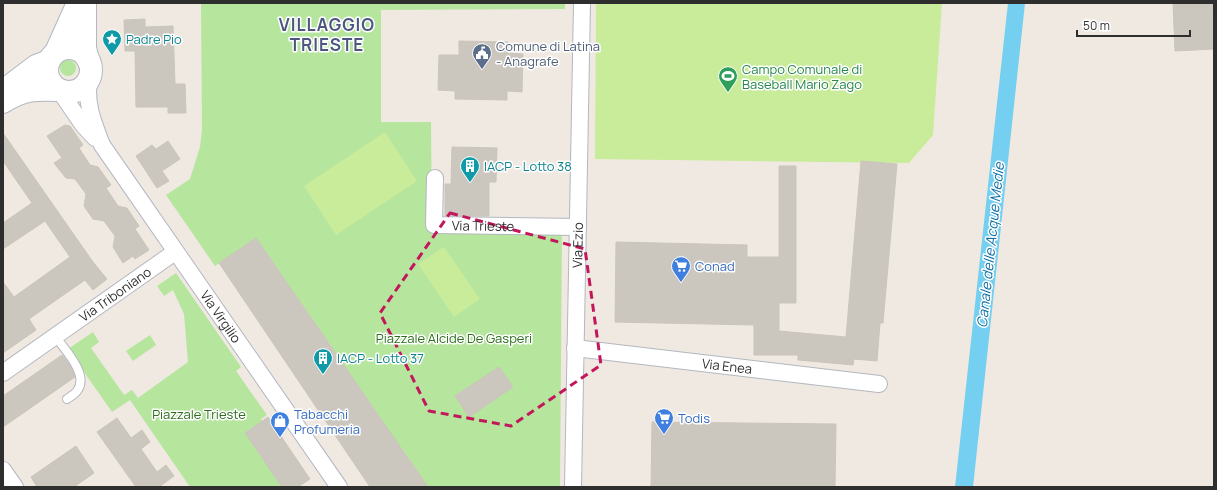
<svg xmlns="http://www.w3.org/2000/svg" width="1217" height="490" viewBox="0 0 1217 490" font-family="Manrope,sans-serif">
<rect width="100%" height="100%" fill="#efe9e1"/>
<g fill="#b6e59e">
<path d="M201,3h364v6l-184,1v112h50l1,108 130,1 -2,256h-132l-172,-249 -41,28 -49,-71 24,-16 10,-32 2,-18z"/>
<circle cx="68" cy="68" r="8"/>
<path d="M176,273l65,94 -5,4 31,44 -6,4 1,2 -17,12 37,54h-92l-60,-87 -18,12 -44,-63 25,-17 6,10 -8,6 33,47 8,-5 6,8 50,-36 -4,-48 -11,-24 -9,6 -7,-10z"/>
<path d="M150,335l6,10 -23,16 -7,-10z"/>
</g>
<g fill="#c9ec9a">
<path d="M596,3h346l-9,132 -24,28 -314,-4z"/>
<path d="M385,132l32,49 -81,54 -32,-49z"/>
<path d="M444,247l36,52 -26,18 -36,-53z"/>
</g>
<path fill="#75cff0" d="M1008,3h17l-52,484h-18z"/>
<g fill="#cbc7bf" stroke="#cbc5ba">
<path d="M1173,3h40l1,46 -39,2z"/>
<path d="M145,19v8l28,-1 2,58h10l1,29h-18v-6h-32l-1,-56h-10l-1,-31z"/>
<path d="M459,41l49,1v11l15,1 -1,38 -15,-1v9l-52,-1v-8l-17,-1 1,-35h20z"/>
<path d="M65,125l5,1 13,19 -4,3 11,17 8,2 13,18 -5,3 12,18 9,2 12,18 -4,3 14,21 -14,9 -2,-3 -10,7 -10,-16 2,-11 -11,-15 -11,-2 -9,-13 2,-12 -11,-15 -9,-1 -12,-15 8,-5 -15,-22z"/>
<path d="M3,133l90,129 14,17 -14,11 -8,-10 -56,39 7,11 -33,23v-71l11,15 56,-40 -25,-36 -42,28v-26l29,-20 -29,-42z"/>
<path d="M168,141l12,18 -18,12 7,10 -12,7 -21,-32 16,-11 4,4z"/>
<path d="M452,147l45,1 -1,34h-7v34h-44v-32h6z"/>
<path d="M861,161l36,3 -14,159h-3l-3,38 -23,-2 -1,6 -55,-5v-5h-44v-30l-139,-3 1,-80 131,3v12h32v-91h17v137h-17v28l67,6z"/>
<path d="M256,238l172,249h-58l-151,-224z"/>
<path d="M62,355l9,12 4,10 -72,50v-31z"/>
<path d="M499,367l14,20 -44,30 -14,-21z"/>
<path d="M268,417l42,62 -12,8h-16l-37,-54z"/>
<path d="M117,418l14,20 11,-8 8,12 -9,7 16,23 9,-7 8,11 -15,11h-23l-39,-55z"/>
<path d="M652,422l184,2 -1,63h-184z"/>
<path d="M76,446l18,27 -20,14h-37l-6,-10z"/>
</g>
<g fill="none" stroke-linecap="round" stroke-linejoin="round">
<g stroke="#b4b7c1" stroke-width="10">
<path id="service" d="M55,336c9,13 35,39 22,55 -2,3 -7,6 -10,8"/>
</g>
<g stroke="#b4b7c1" stroke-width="18">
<g id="minor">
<path id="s1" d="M89,80c-4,24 5,44 13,65l237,342"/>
<path d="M59,90l24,35 12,13"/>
<path id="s2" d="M435,178l-1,47 144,2"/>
<path id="s3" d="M575,348l304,36"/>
<path id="s4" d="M3,373l172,-121"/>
<path d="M3,470l12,17"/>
<path id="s5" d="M573,487l9,-484"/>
</g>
</g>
<g stroke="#b4b7c1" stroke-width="24">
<g id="secondary">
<path d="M85,3v45l3,12"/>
<circle cx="69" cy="70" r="22"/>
<path d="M56,52l22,-49"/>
<path d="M3,91l33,-25 13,-5"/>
<path d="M3,102c21,-13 32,-13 56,-12"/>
</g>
</g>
<use href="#service" stroke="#fff" stroke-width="8"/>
<use href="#minor" stroke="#fff" stroke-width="16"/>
<use href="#secondary" stroke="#fff" stroke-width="22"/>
</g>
<path fill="none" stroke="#c2185b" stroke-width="3" stroke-dasharray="8 5" stroke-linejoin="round" d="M450,213l135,36 16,116 -90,61 -82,-15 -49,-98z"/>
<defs>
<g id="sight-pin" transform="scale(1)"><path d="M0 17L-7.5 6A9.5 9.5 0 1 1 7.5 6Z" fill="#0f9aa8" stroke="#fff"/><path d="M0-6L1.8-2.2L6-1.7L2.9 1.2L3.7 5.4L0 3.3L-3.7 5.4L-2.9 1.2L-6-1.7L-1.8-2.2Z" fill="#fff"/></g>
<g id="civic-pin" transform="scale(1)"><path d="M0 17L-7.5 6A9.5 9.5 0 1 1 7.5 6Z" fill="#5c6f8a" stroke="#fff"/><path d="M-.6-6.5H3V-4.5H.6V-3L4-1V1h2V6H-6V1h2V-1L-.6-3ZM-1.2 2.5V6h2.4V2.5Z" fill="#fff"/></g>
<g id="stadium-pin" transform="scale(1)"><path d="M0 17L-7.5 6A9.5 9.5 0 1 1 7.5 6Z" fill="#2e9e5b" stroke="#fff"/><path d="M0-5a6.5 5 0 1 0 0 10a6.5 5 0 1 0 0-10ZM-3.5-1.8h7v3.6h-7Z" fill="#fff"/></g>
<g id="building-pin" transform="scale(1)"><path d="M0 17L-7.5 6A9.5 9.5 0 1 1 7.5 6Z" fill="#0f9aa8" stroke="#fff"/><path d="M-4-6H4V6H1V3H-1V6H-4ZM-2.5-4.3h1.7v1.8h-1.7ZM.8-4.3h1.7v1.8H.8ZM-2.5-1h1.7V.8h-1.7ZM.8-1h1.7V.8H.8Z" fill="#fff"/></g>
<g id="supermarket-pin" transform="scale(1)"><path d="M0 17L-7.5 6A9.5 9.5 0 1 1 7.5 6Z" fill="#3f7fe0" stroke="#fff"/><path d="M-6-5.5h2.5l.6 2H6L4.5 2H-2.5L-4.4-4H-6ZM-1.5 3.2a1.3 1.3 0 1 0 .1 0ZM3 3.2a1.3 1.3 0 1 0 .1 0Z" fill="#fff"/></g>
<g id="shop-pin" transform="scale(1)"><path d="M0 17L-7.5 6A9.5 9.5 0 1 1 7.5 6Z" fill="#3f7fe0" stroke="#fff"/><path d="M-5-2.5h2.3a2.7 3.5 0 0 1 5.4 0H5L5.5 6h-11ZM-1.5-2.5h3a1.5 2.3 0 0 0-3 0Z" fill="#fff"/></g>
</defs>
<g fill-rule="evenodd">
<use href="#sight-pin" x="112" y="39"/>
<use href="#civic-pin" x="482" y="53"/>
<use href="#stadium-pin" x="728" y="76"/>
<use href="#building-pin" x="470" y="166"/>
<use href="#supermarket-pin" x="681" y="266"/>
<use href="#building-pin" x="323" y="358"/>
<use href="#supermarket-pin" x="664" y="418"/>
<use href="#shop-pin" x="280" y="421"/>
</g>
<g text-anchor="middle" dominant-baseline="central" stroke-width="3" stroke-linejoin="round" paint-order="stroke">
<g font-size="13" fill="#0d838f" stroke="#fff" text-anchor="start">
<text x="126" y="39">Padre Pio</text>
<text x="484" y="166">IACP - Lotto 38</text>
<text x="337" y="358">IACP - Lotto 37</text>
</g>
<g font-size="13" fill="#4e5e75" stroke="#fff" text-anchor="start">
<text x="496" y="46">Comune di Latina<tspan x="496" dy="15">- Anagrafe</tspan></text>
</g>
<g font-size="13" fill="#27864d" stroke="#fff" text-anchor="start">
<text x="742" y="69">Campo Comunale di<tspan x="742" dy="15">Baseball Mario Zago</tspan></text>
</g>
<g font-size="13" fill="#2e2e2e" stroke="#fff">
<text stroke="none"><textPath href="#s2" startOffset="96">Via Trieste</textPath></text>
<text stroke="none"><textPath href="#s5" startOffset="242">Via Ezio</textPath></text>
<text stroke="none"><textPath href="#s4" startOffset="137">Via Triboniano</textPath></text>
<text stroke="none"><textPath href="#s1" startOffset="276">Via Virgilio</textPath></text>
<text stroke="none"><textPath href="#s3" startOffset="153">Via Enea</textPath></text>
</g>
<g font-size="13" fill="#366cbe" stroke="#fff" text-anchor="start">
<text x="695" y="266">Conad</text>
<text x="294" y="414">Tabacchi<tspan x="294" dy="15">Profumeria</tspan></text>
<text x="678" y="418">Todis</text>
</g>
<g font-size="13" fill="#2c6e1b" stroke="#fff">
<text x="454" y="338">Piazzale Alcide De Gasperi</text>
<text x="199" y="414">Piazzale Trieste</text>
</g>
<g font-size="14" font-style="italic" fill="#0d6fa3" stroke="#fff">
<text transform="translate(990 245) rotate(-84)">Canale delle Acque Medie</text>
</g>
<g font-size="17" font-weight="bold" letter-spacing="1" fill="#4d5680" stroke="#fff">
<text x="327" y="24">VILLAGGIO<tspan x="327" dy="20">TRIESTE</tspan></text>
</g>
</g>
<rect width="1217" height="490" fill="none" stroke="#2e2e2e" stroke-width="8"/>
<path d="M1077 30v6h113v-6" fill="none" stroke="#2e2e2e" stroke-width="2"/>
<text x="1083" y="30" font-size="12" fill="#2e2e2e" stroke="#ffffff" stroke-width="3" paint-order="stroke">50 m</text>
</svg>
